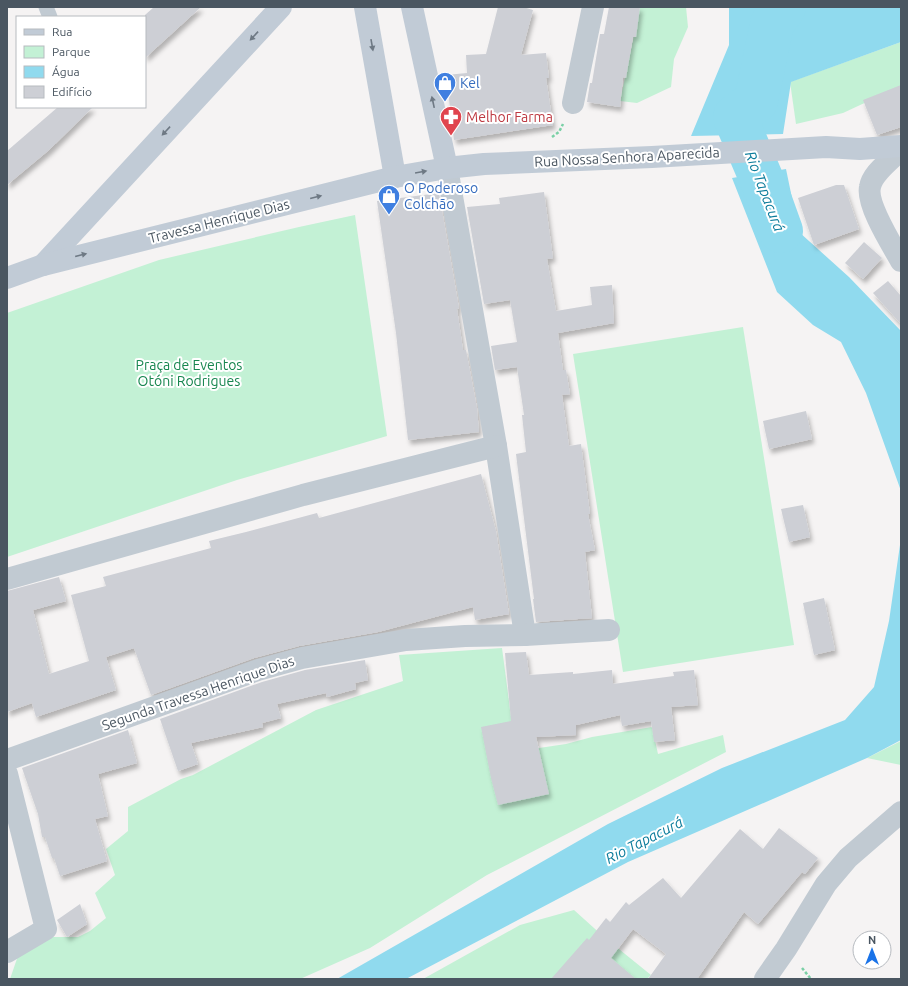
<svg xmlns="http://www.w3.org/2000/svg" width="908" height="986" viewBox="0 0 908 986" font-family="Ubuntu,sans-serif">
<defs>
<filter id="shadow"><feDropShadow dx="2.5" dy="4.5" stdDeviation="2" flood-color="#0004"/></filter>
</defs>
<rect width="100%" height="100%" fill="#f5f3f3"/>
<g fill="#c3f1d5">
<path d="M640,7h46l2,20 -14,32 -3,28 -34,16 -17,-2z"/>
<path d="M901,42v44l-58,27 -47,11 -6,-42z"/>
<path d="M355,215l32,221 -150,44 -230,77v-244l152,-53 140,-33z"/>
<path d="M743,327l51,318 -171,27 -50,-318z"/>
<path d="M502,648l11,84 -1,20 54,-8 26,-7 60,-10 6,27 65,-19 3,17 -239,123 -117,73 -70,31h-290l11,-32 14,-10h43l12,-6 16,-13 -11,-25 20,-18 -9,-26 22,-18v-24l53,-28 12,-4 123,-65 87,-29 -4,-26z"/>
<path d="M901,741v24l-34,-7z"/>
<path d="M574,910l30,27 47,38 -4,4h-224l97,-54z"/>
</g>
<g fill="#90daee">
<path d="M729,7h172v35l-110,40 -8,52 -92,2 38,-91z"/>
<path d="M786,169l13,63 50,45 52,54v160l-35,-98 -25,-51 -28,-17 -36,-33 -45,-114z"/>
<path d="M901,538v202l-34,18 -239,104 -222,117h-69l271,-155 114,-56 123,-48 29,-33 15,-66z"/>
</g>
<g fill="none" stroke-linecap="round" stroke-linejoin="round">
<path stroke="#90daee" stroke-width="44" d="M781,231l-14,-39 -32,-75 21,-16 16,-77 12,-17"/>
</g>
<g fill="#cdcfd5" filter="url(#shadow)">
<path d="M154,7h47l-56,51v-43z"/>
<path d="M498,7h25l10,3 -12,45 25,-2 3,25h-3l7,47 -99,15 -8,-65 21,-2 -1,-18 20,-1z"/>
<path d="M609,7h31l-4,30h-3l-7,41 -3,-1 -3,30 -33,-5 3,-19h2l8,-49h4z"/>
<path d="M901,85v42l-24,8 -14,-35z"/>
<path d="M58,107h35l-44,43 -42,35v-34z"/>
<path d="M836,185h8l15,44 -45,16 -16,-47z"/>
<path d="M544,192l9,66 -6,1 9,52 36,-6 -2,-18 22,-2 2,38 -56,10 5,37h3l4,24 -8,1 7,51 12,-2 9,70h-2l7,36 -10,2 7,66 -56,4 -3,-23h1l-18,-145 10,-2 -4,-37h2l-7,-48 -22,3 -4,-24 26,-4 -7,-42 -26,4 -17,-97 33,-3 -1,-6z"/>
<path d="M439,193l20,115 -2,1 6,41h3l11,58 2,24 -71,8 -12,-107 -19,-132z"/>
<path d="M864,242l18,16 -19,21 -18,-16z"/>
<path d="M888,281l13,15v28l-28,-31z"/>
<path d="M806,411l6,28 -43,10 -6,-28z"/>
<path d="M481,474l15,57 13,83 -34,6 -2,-13 -95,25 -79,14 -45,12 -103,37 -17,-47 -28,9 10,33 -80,27 -4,-14 -25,9v-121l52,-14 7,24 -33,9 16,64 40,-13 -18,-66 35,-9 -3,-9 108,-29 -2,-7 37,-9 71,-19 2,5z"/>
<path d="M803,505l7,32 -21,5 -8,-33z"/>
<path d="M824,598l11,52 -21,5 -11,-52z"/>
<path d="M526,652l3,23 44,-3v2l39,-4 1,14 61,-8 -1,-4 21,-2 4,35 -27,2 4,33 -21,2 -3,-21 -29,5 -2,-11 -44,10v10l-40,2 13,57 -51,11 -7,-27 -10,-51 30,-6 -6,-68z"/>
<path d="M365,660l3,20 -13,3 1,6 -29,8 -1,-4 -49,11 4,14 -19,5 1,4 -72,16 7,21 -20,7 -18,-52 102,-37 43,-12z"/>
<path d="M128,730l9,33 -39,11 10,42 -13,3 12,42 -47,15 -6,-18h-2l-7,-21h-3l-4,-23 -16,-46z"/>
<path d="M779,828l39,30 -13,16 -3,-2 -44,52 -14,-12 -47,67h-49l18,-25 -33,-25 -22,29 25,21h-85l36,-41 2,2 17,-22 4,4 16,-20 3,3 34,-27 18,20 59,-69 23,20z"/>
<path d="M80,904l7,20 -20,13 -10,-17z"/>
</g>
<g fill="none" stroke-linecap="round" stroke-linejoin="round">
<g stroke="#7ad0a6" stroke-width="2.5" stroke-dasharray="3 2" stroke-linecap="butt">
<path d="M552,137l7,-5 4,-8"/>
<path d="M802,968l9,11"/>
</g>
<path stroke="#c1cad2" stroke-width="15" d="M46,7l4,10"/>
<g stroke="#c1cad2" stroke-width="22">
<path d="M573,103l20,-96"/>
<path d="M893,157c-8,8 -21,18 -23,30 -4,17 22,58 31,74"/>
<path d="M447,168l49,278 29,189"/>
<path d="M7,579l296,-84 193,-49"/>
<path d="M7,760l251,-90 44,-12 104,-18 59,-4 60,-1 84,-5"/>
<path d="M7,774l39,155 -39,23"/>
<path d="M765,979l21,-30 40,-65 22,-26 53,-46"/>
</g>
<g stroke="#c1cbd6" stroke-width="22">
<path d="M365,7l30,170"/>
<path d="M412,7l35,161"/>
<path d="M43,265l238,-258"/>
<path d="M7,278l36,-13 352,-88 52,-9 37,-4 168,-7 174,-10 34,2 41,-3"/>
</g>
</g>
<defs><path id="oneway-solid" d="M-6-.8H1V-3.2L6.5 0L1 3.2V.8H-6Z"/></defs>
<g fill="#6e7984">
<use href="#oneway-solid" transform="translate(254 36) rotate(133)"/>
<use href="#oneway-solid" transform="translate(372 45) rotate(80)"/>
<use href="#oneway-solid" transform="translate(433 102) rotate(-102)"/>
<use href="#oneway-solid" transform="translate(166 131) rotate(133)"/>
<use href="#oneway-solid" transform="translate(421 172) rotate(-10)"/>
<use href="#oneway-solid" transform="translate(316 197) rotate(-14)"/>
<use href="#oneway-solid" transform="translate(81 255) rotate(-14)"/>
</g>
<defs>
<g id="shop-pin" transform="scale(1.15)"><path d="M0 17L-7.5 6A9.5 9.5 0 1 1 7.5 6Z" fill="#3f7fe0" stroke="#fff"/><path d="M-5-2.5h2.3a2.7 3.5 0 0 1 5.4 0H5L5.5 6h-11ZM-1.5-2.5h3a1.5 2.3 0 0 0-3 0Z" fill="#fff"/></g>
<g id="pharmacy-pin" transform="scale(1.15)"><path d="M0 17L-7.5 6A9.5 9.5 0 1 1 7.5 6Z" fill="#e0444e" stroke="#fff"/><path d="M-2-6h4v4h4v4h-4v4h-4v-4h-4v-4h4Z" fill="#fff"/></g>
</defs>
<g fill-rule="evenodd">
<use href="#shop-pin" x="445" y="83"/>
<use href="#pharmacy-pin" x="451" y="117"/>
<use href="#shop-pin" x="389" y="196"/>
</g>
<g text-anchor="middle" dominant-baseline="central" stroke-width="4" stroke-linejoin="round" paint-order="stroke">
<g font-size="14" fill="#366cbe" stroke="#fff" text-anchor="start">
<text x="460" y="83">Kel</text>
<text x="404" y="188">O Poderoso<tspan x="404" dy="16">Colchão</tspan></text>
</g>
<g font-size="14" fill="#be3a42" stroke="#fff" text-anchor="start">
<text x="466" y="117">Melhor Farma</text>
</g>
<g font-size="14" fill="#4a5661" stroke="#fff">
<text transform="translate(627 157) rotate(-3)">Rua Nossa Senhora Aparecida</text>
<text transform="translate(219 221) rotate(-14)">Travessa Henrique Dias</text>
<text transform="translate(198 693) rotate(-19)">Segunda Travessa Henrique Dias</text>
</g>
<g font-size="14" fill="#17864f" stroke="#fff">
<text x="189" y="365">Praça de Eventos<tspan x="189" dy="16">Otóni Rodrigues</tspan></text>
</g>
<g font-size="15" font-style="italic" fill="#0c7c9b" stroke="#fff">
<text transform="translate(765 191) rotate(69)">Rio Tapacurá</text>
<text transform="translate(644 840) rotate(-27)">Rio Tapacurá</text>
</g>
</g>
<rect width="908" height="986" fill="none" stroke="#4a5661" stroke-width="16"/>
<rect x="16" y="16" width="130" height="92" fill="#ffffff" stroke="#b7bbc0"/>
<rect x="24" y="29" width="20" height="6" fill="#c1cbd6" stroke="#b7bbc0"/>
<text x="52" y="36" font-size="12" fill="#4a5661">Rua</text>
<rect x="24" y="46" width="20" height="12" fill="#c3f1d5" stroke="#b7bbc0"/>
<text x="52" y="56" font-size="12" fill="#4a5661">Parque</text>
<rect x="24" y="66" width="20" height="12" fill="#90daee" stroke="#b7bbc0"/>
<text x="52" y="76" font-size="12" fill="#4a5661">Água</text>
<rect x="24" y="86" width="20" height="12" fill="#cdcfd5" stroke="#b7bbc0"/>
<text x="52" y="96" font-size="12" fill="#4a5661">Edifício</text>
<g transform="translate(872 950)"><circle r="19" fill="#ffffff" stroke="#b7bbc0"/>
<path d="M0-3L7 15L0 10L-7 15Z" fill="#1a73e8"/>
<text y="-6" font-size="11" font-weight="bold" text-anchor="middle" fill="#4a5661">N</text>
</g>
</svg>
